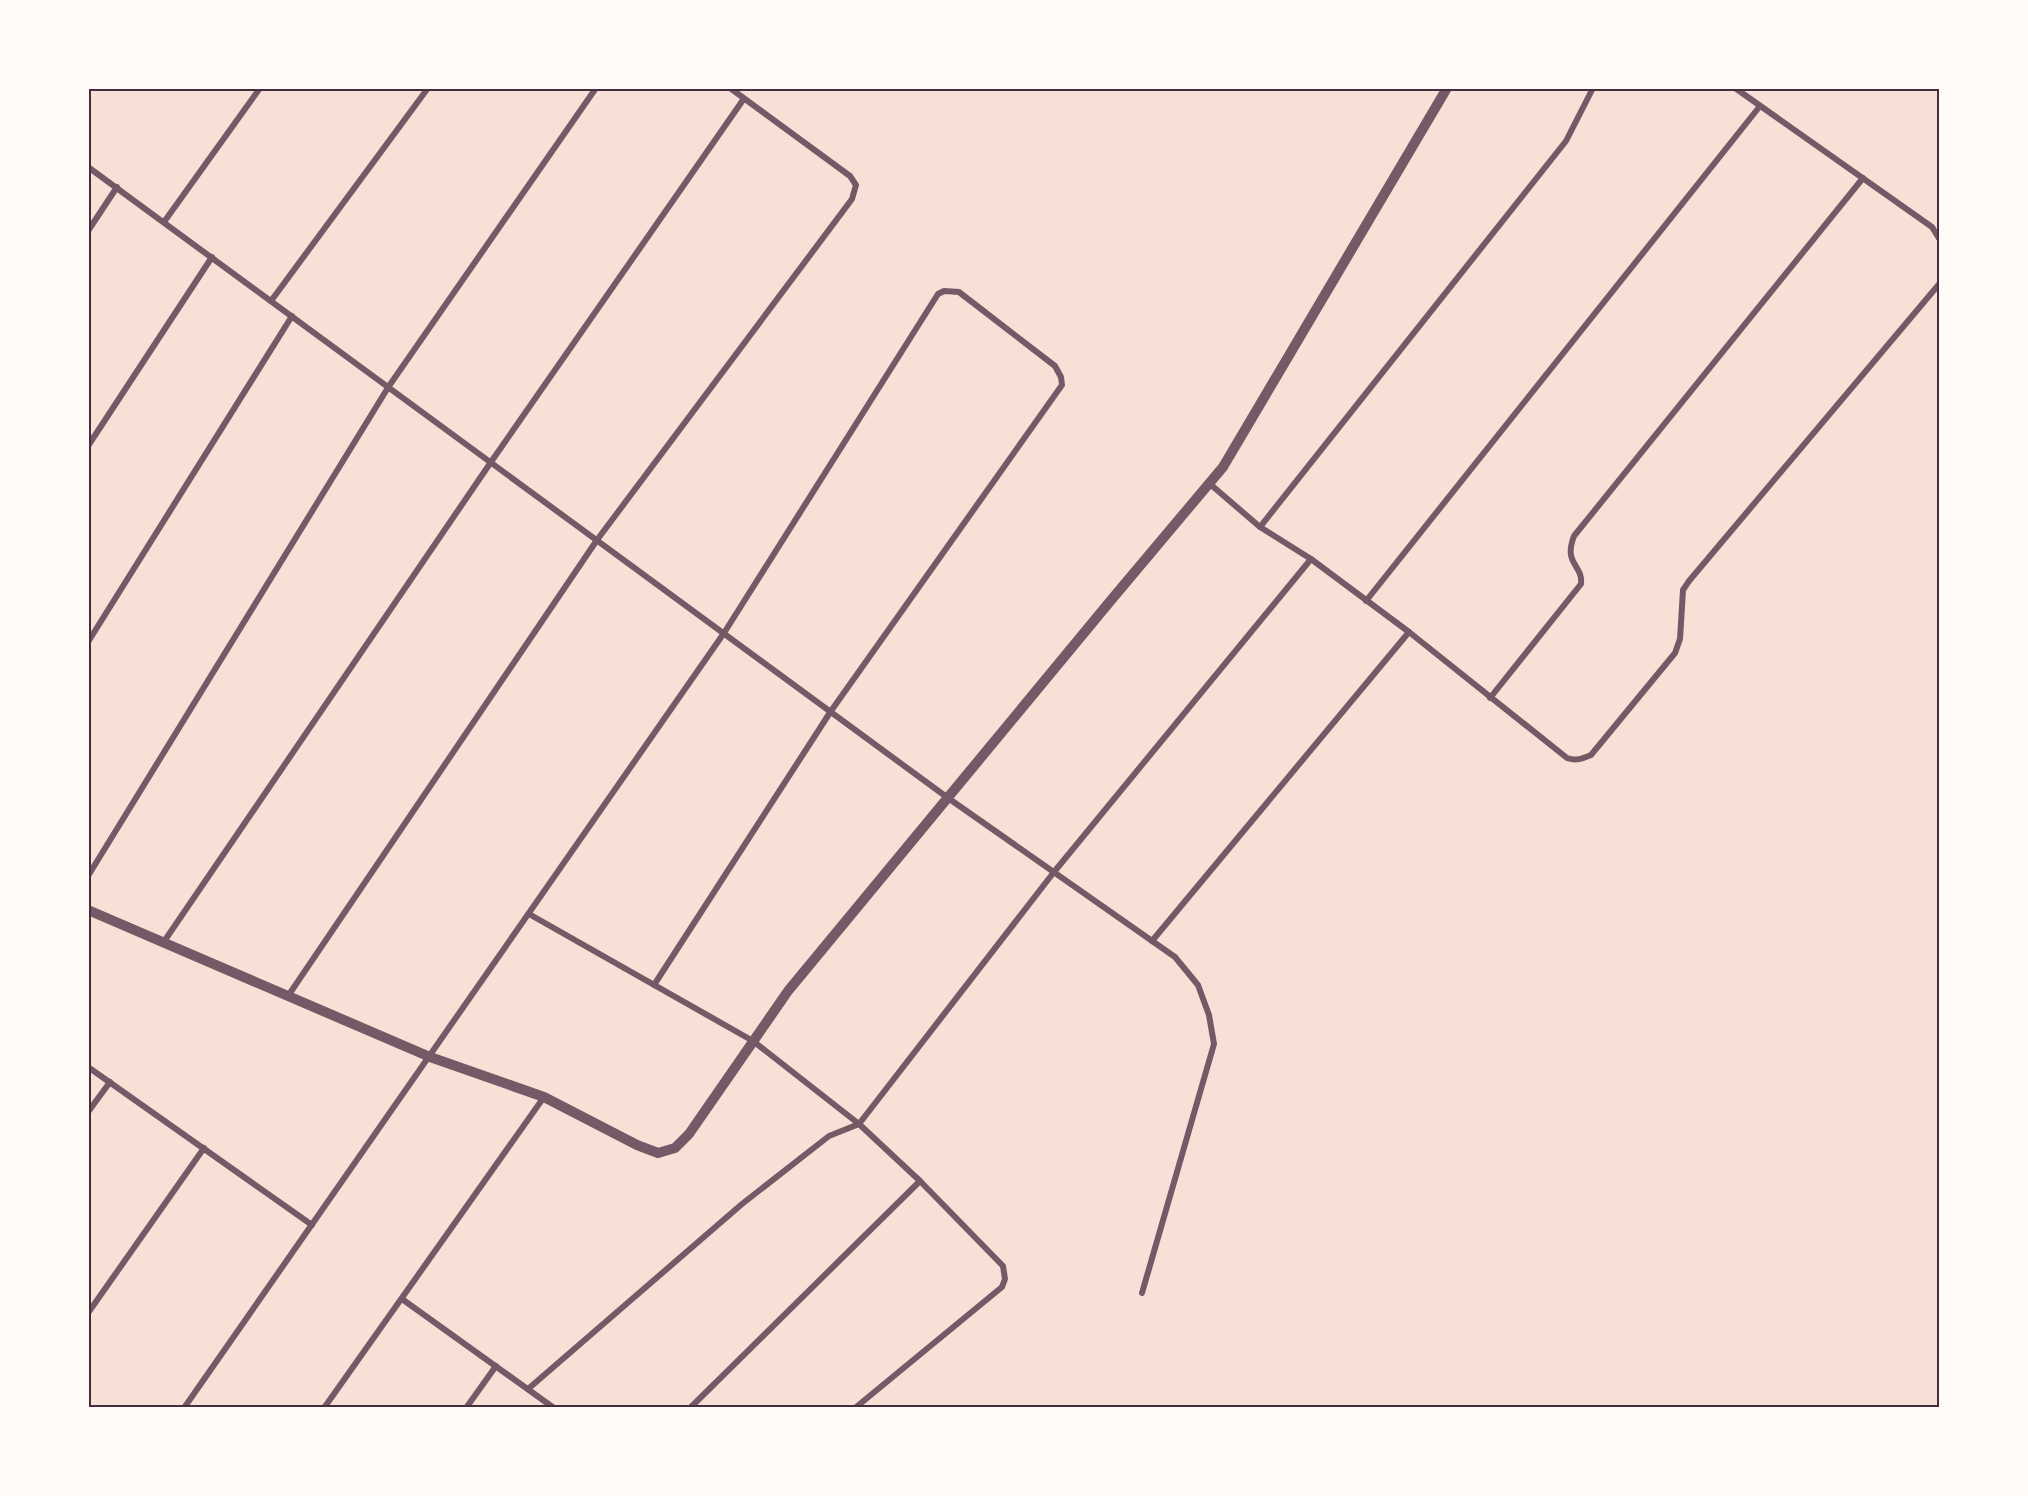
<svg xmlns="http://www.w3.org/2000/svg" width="2028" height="1496" viewBox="0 0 2028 1496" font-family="Inter,sans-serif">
<rect width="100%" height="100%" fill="#f7e1d7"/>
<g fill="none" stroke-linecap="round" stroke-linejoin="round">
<g stroke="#755966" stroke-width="6">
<path d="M1735,88l197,139 8,13"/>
<path d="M88,167l860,631 227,159 23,28 11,30 5,29 -72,249"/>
<path d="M164,222l96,-134"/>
<path d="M88,231l29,-44"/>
<path d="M271,301l157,-213"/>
<path d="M88,446l124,-189"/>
<path d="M1210,484l50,43 51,32 98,73 158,126c9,3 15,1 24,-3l84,-102 5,-14 3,-49 6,-9 251,-298"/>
<path d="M1260,527l306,-386 27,-53"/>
<path d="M1366,601l394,-495"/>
<path d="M88,642l204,-326"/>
<path d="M1490,698l91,-114c2,-20 -18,-19 -7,-48l289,-358"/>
<path d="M88,876l301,-490 207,-298"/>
<path d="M529,914l224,127 106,83 61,57 83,85 2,13 -3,8 -147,121"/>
<path d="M1152,941l257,-309"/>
<path d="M163,943l328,-481 252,-362"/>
<path d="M288,996l309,-456 255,-341 4,-14 -6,-9 -120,-88"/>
<path d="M88,1067l224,158"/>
<path d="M88,1112l22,-30"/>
<path d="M402,1299l152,109"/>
<path d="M88,1313l116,-165"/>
<path d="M528,1389l214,-185 87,-68 30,-12 195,-252 257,-313"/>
<path d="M184,1408l540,-775 214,-339 6,-3 15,1 96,74 6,11 1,8 -231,326 -177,274"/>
<path d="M324,1408l220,-311"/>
<path d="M466,1408l30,-42"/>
<path d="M690,1408l230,-227"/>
</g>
<path stroke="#755966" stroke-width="10" d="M88,910l342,147 114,40 93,48 21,8 17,-5 14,-14 99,-143 324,-392 111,-132 224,-379"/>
</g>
<rect width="2028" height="1496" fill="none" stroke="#fffaf5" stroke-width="180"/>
<rect x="90" y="90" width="1848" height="1316" fill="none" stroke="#4a2c40" stroke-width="2"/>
</svg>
